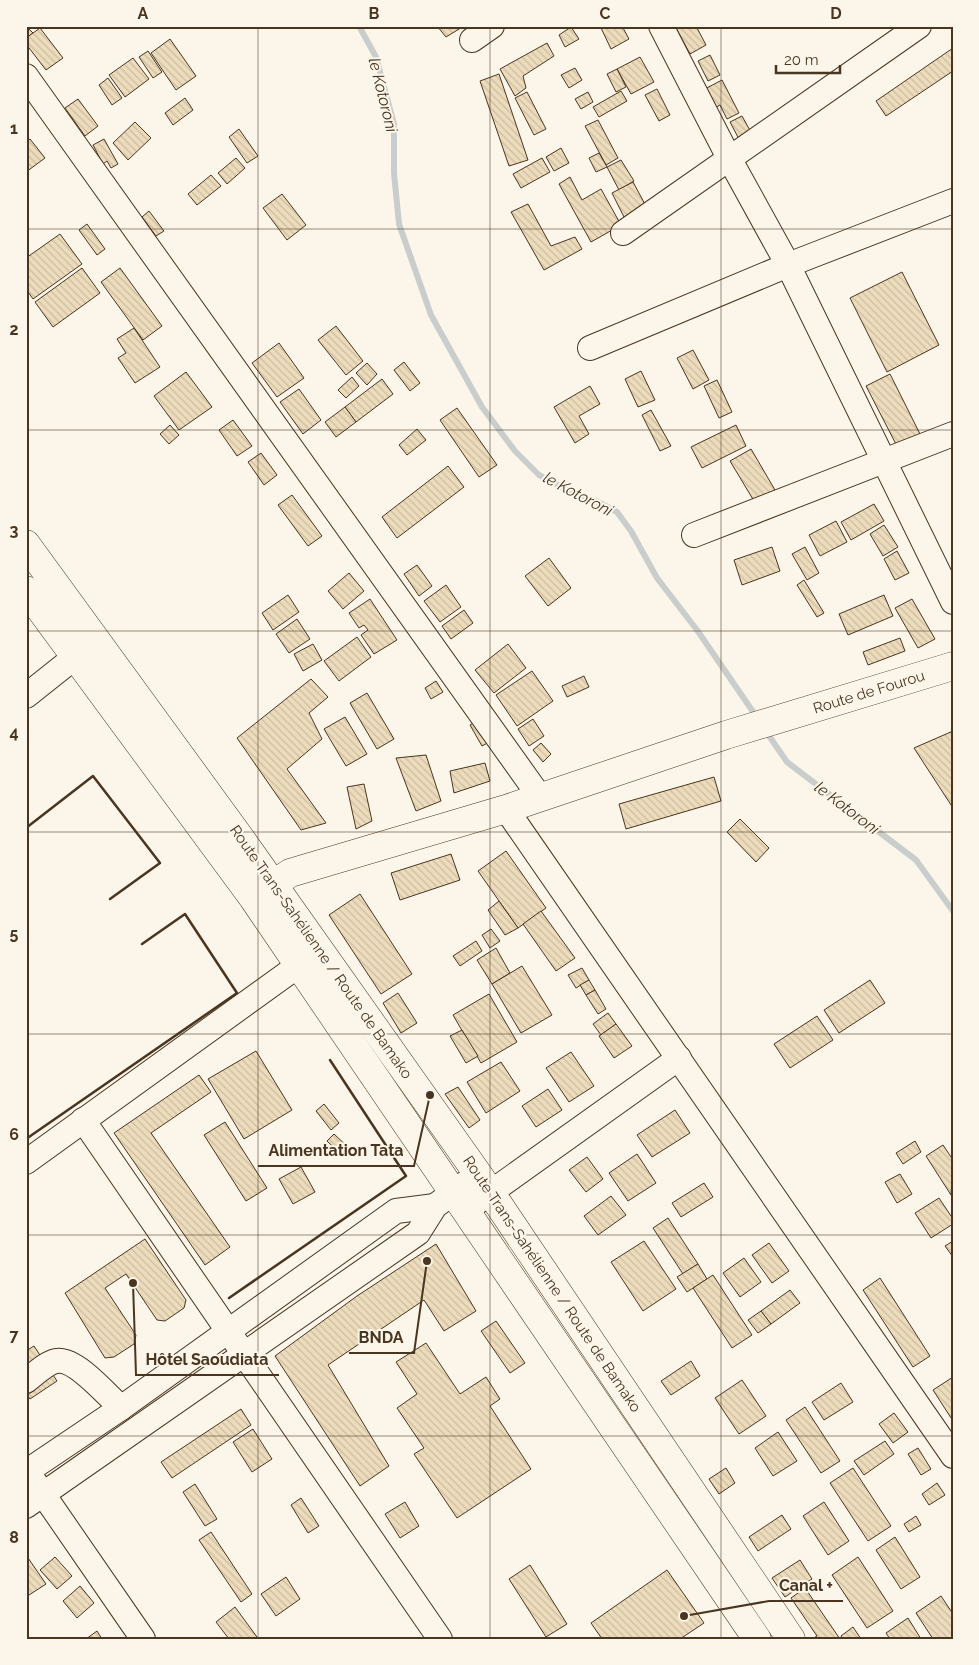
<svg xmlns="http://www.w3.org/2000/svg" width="979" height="1665" viewBox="0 0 979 1665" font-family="Raleway,sans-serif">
<defs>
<pattern id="building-back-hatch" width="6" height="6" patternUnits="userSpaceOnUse" patternTransform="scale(1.25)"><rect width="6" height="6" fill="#ecdcbc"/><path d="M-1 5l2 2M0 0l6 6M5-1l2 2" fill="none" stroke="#ccbda1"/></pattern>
</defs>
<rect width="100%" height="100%" fill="#fbf6e9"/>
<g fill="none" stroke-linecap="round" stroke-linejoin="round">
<g stroke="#c9cecd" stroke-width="6">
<path d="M359,26l17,31 18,67v49l5,51 32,91 51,92 33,44 24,24 37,20 20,6 21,11 14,19 26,47 40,52 61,89"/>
<path d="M765,730l22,32 129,98 37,51"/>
</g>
</g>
<g fill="url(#building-back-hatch)" stroke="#4a3520">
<path d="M26,26l7,7 -7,5z"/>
<path d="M437,26h27l-18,11z"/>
<path d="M604,26h18l7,13 -18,10 -10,-21z"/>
<path d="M675,26h21l10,19 -16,9z"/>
<path d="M571,27l8,12 -14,8 -6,-12z"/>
<path d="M40,28l23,30 -17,12 -20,-26v-6z"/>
<path d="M170,39l26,37 -20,14 -25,-37z"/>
<path d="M547,43l7,13 -31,20 3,12 -11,8 -15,-27z"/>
<path d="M953,48v23l-67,45 -10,-15z"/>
<path d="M148,51l14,21 -9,6 -14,-21z"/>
<path d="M710,55l10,20 -12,6 -10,-20z"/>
<path d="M640,57l14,25 -23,12 -14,-25z"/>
<path d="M133,58l16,21 -24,18 -16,-22z"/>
<path d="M575,68l7,12 -13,8 -8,-13z"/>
<path d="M617,69l9,18 -10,5 -9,-18z"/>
<path d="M499,74l29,86 -19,6 -29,-85z"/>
<path d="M108,78l14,20 -10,7 -13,-20z"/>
<path d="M722,80l17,33 -12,6 -7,-14 -9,5 -10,-19z"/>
<path d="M657,89l13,26 -11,6 -14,-26z"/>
<path d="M621,91l6,10 -28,16 -6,-10z"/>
<path d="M527,92l19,37 -12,6 -19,-37z"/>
<path d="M588,92l5,10 -12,7 -6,-10z"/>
<path d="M185,98l8,12 -20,15 -8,-12z"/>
<path d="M78,99l20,27 -13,10 -20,-28z"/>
<path d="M742,116l10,18 -12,7 -10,-19z"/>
<path d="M598,120l20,38 -12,7 -21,-39z"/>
<path d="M135,122l16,16 -23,22 -15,-17z"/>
<path d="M239,129l19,27 -11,7 -18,-26z"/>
<path d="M30,139l15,19 -19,14v-30z"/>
<path d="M104,139l14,25 -7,4 -4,-7 -4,3 -10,-19z"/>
<path d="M561,148l8,15 -15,8 -8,-14z"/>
<path d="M599,153l8,14 -11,5 -7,-14z"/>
<path d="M236,158l9,10 -18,16 -9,-11z"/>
<path d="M542,158l8,14 -29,16 -8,-14z"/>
<path d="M621,160l13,21 -15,9 -12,-23z"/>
<path d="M211,175l10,11 -24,19 -9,-11z"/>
<path d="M570,177l12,23 19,-11 20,36 -30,17 -32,-58z"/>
<path d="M633,182l14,26 -22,11 -13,-26z"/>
<path d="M282,194l24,31 -19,15 -24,-32z"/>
<path d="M528,204l23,42 24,-9 7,12 -38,21 -33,-58z"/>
<path d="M149,211l15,20 -8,5 -14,-19z"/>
<path d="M87,224l18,25 -8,6 -18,-25z"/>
<path d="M60,234l22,30 -49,35 -7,-10v-31z"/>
<path d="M82,268l18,25 -47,34 -18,-25z"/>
<path d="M120,268l42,58 -19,14 -42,-58z"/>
<path d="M902,272l37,73 -52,27 -37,-74z"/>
<path d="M336,326l27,35 -17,14 -28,-35z"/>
<path d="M134,328l26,39 -25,16 -17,-25 8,-5 -9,-14z"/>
<path d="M279,343l25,35 -27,19 -25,-34z"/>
<path d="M693,350l16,30 -16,9 -16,-31z"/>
<path d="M404,362l16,21 -10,8 -16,-21z"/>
<path d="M367,363l10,11 -10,11 -11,-12z"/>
<path d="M641,371l14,29 -17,7 -13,-28z"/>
<path d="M186,372l26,35 -33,23 -25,-34z"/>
<path d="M890,374l32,64 -23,12 -33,-64z"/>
<path d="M352,377l7,9 -13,12 -8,-8z"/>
<path d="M382,379l11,15 -37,28 -11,-15z"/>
<path d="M717,380l15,32 -13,6 -15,-32z"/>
<path d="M590,386l10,18 -21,12 10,18 -14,9 -21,-36z"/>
<path d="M299,389l22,31 -18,14 -23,-32z"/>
<path d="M345,407l11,15 -20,15 -11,-15z"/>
<path d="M457,408l40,57 -18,12 -39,-57z"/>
<path d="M651,410l20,36 -11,5 -18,-36z"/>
<path d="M233,420l19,26 -15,10 -18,-26z"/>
<path d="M170,425l9,10 -10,9 -9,-10z"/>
<path d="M736,425l10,21 -44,22 -11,-21z"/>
<path d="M417,429l9,11 -19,15 -8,-10z"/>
<path d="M751,449l24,41 -21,11 -24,-40z"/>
<path d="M261,453l16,22 -13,10 -16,-23z"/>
<path d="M448,466l16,21 -67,51 -15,-21z"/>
<path d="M292,495l30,41 -14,10 -30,-41z"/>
<path d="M874,504l10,17 -33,19 -10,-18z"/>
<path d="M836,521l11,21 -27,14 -11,-21z"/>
<path d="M884,525l14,22 -15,9 -13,-22z"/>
<path d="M772,547l8,24 -38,14 -8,-25z"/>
<path d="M805,547l14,26 -12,7 -15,-26z"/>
<path d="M897,551l12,22 -14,7 -11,-21z"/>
<path d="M549,558l22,30 -23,18 -23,-30z"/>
<path d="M417,565l15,21 -13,10 -15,-22z"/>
<path d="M349,573l15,18 -21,18 -15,-18z"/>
<path d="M804,580l20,33 -7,4 -20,-32z"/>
<path d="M446,585l15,22 -21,15 -16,-21z"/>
<path d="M288,595l11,17 -26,18 -11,-17z"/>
<path d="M884,595l9,21 -45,19 -9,-21z"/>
<path d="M370,599l27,41 -23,14 -13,-19 7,-5 -4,-5 -5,3 -10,-15z"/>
<path d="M912,599l23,40 -17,9 -23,-40z"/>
<path d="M464,610l9,13 -22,16 -9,-13z"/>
<path d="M297,619l13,20 -21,14 -13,-19z"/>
<path d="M357,637l14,20 -32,24 -15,-20z"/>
<path d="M900,638l5,13 -37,14 -5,-13z"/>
<path d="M313,644l9,16 -19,11 -9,-17z"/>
<path d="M508,644l18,24 -32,25 -19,-23z"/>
<path d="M532,671l21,30 -36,25 -21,-31z"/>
<path d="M584,676l5,11 -22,10 -5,-11z"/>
<path d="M311,679l17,18 -19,16 13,26 -35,30 39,54 -25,7 -64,-92z"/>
<path d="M436,681l7,11 -12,7 -6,-11z"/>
<path d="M367,693l27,46 -17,10 -27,-46z"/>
<path d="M345,717l22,37 -21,12 -22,-37z"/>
<path d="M533,719l11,17 -15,10 -11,-17z"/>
<path d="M478,720l13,21 -9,5 -12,-21z"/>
<path d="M953,731v77l-39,-60z"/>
<path d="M541,743l10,11 -8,8 -10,-12z"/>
<path d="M426,755l15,46 -25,10 -20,-53z"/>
<path d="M485,763l5,18 -36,12 -4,-22z"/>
<path d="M714,777l7,24 -95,28 -7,-25z"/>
<path d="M364,784l8,37 -16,8 -9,-42z"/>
<path d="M740,819l29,29 -13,14 -29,-30z"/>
<path d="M506,851l40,57 -28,20 -40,-57z"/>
<path d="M451,854l9,26 -60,20 -9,-27z"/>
<path d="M360,894l52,80 -31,20 -52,-79z"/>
<path d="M499,901l19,27 -13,7 -17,-25z"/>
<path d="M541,911l34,47 -19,13 -33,-47z"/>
<path d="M491,929l9,12 -10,7 -8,-13z"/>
<path d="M476,941l6,10 -22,15 -7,-10z"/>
<path d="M496,948l14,25 -18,11 -15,-24z"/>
<path d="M522,966l30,49 -31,18 -29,-49z"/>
<path d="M582,968l7,12 -13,8 -8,-13z"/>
<path d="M589,980l6,10 -9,5 -6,-10z"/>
<path d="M870,980l15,23 -46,30 -15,-23z"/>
<path d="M595,990l11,19 -8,5 -12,-19z"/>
<path d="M398,993l19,30 -16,10 -18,-30z"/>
<path d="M489,994l28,48 -36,21 -28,-48z"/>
<path d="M608,1013l8,11 -15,11 -8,-11z"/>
<path d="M817,1016l16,24 -43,28 -16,-24z"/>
<path d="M616,1024l16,22 -18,12 -15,-22z"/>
<path d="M462,1030l16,26 -12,7 -16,-27z"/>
<path d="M256,1051l36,59 -48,29 -36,-60z"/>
<path d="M571,1052l23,34 -25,16 -23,-34z"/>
<path d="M501,1062l19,29 -34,22 -19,-31z"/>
<path d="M199,1075l12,17 -60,41 79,114 -25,18 -91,-132z"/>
<path d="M458,1087l22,33 -11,8 -24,-34z"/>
<path d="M548,1089l14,21 -26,17 -14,-21z"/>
<path d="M324,1104l15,19 -8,7 -15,-19z"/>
<path d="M675,1110l15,23 -38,24 -15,-22z"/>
<path d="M225,1122l42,66 -21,13 -42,-66z"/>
<path d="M334,1134l17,16 -7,7 -17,-16z"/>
<path d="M915,1141l6,11 -18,12 -7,-11z"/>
<path d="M943,1145l10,15 -2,35 -25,-39z"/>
<path d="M637,1154l19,29 -28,18 -19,-28z"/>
<path d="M587,1157l16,22 -17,13 -17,-22z"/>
<path d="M301,1167l14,25 -22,12 -14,-25z"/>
<path d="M900,1174l12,20 -15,9 -12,-21z"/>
<path d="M704,1183l9,14 -32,20 -9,-14z"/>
<path d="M611,1196l15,19 -28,20 -14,-19z"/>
<path d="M939,1198l14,21v5l-22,14 -16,-25z"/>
<path d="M668,1218l30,46 -15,10 -30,-46z"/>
<path d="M145,1239l41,61 -2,8 -19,13 -8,-1 -31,-46 -21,14 31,47 -2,9 -20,13 -9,1 -40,-65z"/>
<path d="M644,1241l32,48 -33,22 -32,-49z"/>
<path d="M953,1241v16l-8,-11z"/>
<path d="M769,1243l20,28 -17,12 -20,-28z"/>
<path d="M436,1244l40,67 -32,20 -20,-31 -96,65 61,101 -29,20 -85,-130 82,-60z"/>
<path d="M744,1258l17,24 -21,15 -17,-24z"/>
<path d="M698,1264l9,15 -20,13 -10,-15z"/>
<path d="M713,1275l39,60 -20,13 -39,-60z"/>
<path d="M880,1278l50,78 -17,11 -50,-77z"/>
<path d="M790,1290l10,13 -29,21 -10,-13z"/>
<path d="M761,1311l10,13 -13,9 -10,-13z"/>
<path d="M496,1321l29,42 -15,10 -29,-42z"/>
<path d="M426,1343l34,51 26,-17 14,22 -10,7 41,63 -74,49 -43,-64 10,-6 -27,-40 20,-14 -21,-32z"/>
<path d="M34,1346l23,35 -27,18 -4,-6v-42z"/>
<path d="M691,1361l9,15 -29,19 -10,-14z"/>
<path d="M953,1377v44l-20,-31z"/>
<path d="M742,1380l24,36 -27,18 -24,-36z"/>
<path d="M841,1383l12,19 -29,18 -12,-18z"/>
<path d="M805,1407l35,54 -19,12 -35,-53z"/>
<path d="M241,1409l10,16 -79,53 -11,-16z"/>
<path d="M894,1413l14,19 -15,11 -14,-19z"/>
<path d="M253,1429l19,30 -20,13 -19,-30z"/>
<path d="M778,1432l19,29 -24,15 -18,-28z"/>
<path d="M885,1441l9,13 -30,21 -10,-14z"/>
<path d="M918,1448l13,21 -10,6 -13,-21z"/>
<path d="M726,1468l9,15 -16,11 -10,-15z"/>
<path d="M853,1468l38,58 -23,15 -38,-58z"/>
<path d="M937,1483l8,12 -16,10 -7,-11z"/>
<path d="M195,1484l22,35 -12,7 -22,-34z"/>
<path d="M301,1498l18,28 -11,7 -17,-28z"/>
<path d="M405,1502l14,24 -19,12 -15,-24z"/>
<path d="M824,1502l25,39 -21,14 -25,-39z"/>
<path d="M782,1515l9,14 -33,22 -9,-14z"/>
<path d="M916,1516l5,9 -12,7 -5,-8z"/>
<path d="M211,1532l41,62 -11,8 -42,-62z"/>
<path d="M895,1537l25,40 -19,12 -25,-39z"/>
<path d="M26,1555l20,29 -20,13z"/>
<path d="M55,1557l17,19 -15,13 -17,-19z"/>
<path d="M858,1557l35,54 -26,17 -35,-53z"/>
<path d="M800,1560l12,19 -27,18 -13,-19z"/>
<path d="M530,1565l37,59 -21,13 -37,-58z"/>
<path d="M667,1570l37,53 -24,16h-78l-11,-16z"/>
<path d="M286,1577l14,22 -24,17 -15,-22z"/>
<path d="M80,1586l14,17 -17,15 -14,-17z"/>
<path d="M805,1588l35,51h-28l5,-3 -26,-38z"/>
<path d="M941,1596l12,18v25h-20l-17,-26z"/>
<path d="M235,1607l22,30 -2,2h-26l-13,-17z"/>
<path d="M908,1618l13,21h-31l-4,-6z"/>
<path d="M853,1627l8,12h-18l-2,-3z"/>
<path d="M97,1631l5,8h-16z"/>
</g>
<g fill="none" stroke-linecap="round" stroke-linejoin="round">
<g stroke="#4a3520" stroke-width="26">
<g id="minor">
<path d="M661,26l68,132 59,107 165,337"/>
<path d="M472,40l20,-14"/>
<path d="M26,76l514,721"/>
<path d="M623,233l296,-207"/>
<path d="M590,348l198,-83 165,-64"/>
<path d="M694,535l259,-101"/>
<path d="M26,696l49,-39"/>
<path d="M506,809l447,647"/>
<path d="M83,1120l357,519"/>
<path d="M26,1162l273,-197"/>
<path d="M466,1210l213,-152"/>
<path d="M26,1381c8,-6 20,-18 30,-20 19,-4 51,34 65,47"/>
<path d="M26,1472l95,-64 275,-197 39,-5"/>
<path d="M34,1481l109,158"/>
<path d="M26,1506l392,-273 17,-27 43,-32"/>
</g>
</g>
<g stroke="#4a3520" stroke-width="29">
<path id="major" d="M254,897l36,-24 216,-64 220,-74 227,-69"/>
</g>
<g stroke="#4a3520" stroke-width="29">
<g id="highway">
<path d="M26,544l215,295 237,335 313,465"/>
<path d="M26,590l227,308 504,741"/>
</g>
</g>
<use href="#minor" stroke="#fbf6e9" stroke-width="24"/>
<use href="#major" stroke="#fbf6e9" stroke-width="28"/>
<use href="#highway" stroke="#fbf6e9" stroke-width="28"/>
<g stroke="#4a3520" stroke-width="2.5">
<path d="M26,828l67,-52 67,87 -50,36"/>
<path d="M26,1139l211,-146 -52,-79 -43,30"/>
<path d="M229,1298l177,-122 -76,-116"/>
</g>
</g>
<path fill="none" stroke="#4a3520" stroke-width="1" stroke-opacity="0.55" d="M258,26v1613M490,26v1613M721,26v1613M26,229h927M26,430h927M26,631h927M26,832h927M26,1034h927M26,1235h927M26,1436h927"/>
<g text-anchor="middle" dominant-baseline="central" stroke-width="4" stroke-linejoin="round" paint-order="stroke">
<g font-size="15" fill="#4a3520" stroke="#fbf6e9">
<text transform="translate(869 692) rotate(-17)">Route de Fourou</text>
<text transform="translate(321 952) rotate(55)">Route Trans-Sahélienne / Route de Bamako</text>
<text transform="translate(552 1284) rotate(56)">Route Trans-Sahélienne / Route de Bamako</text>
</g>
<g font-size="16" font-style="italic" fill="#4a3520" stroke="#fbf6e9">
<text transform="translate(383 95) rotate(76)">le Kotoroni</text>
<text transform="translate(578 494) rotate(28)">le Kotoroni</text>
<text transform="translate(847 808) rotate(37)">le Kotoroni</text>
</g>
</g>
<path fill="none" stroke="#4a3520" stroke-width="2" d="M430 1095L414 1166H258M427 1261L414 1353H349M133 1283L136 1375H279M684 1616L769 1601H843"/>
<g fill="#4a3520" stroke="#fbf6e9" stroke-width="2">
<circle cx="430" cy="1095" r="5"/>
<circle cx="427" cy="1261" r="5"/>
<circle cx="133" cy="1283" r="5"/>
<circle cx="684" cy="1616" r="5"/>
</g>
<g font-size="16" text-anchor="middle" font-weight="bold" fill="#4a3520" stroke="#fbf6e9" stroke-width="4" stroke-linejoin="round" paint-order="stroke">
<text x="336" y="1156">Alimentation Tata</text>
<text x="381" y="1343">BNDA</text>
<text x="207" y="1365">Hôtel Saoudiata</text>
<text x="806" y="1591">Canal +</text>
</g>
<rect width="979" height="1665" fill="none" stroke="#fbf6e9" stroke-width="55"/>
<path d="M776 65v8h64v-8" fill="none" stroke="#4a3520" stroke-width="2.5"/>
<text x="784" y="65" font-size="15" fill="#4a3520" stroke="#fbf6e9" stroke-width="4" paint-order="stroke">20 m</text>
<rect x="28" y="28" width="924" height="1610" fill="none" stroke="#4a3520" stroke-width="2"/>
<g font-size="16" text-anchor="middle" font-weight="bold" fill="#4a3520">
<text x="143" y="19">A</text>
<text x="374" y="19">B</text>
<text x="605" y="19">C</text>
<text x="836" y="19">D</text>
<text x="14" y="134">1</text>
<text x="14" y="335">2</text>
<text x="14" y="536">3</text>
<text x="14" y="738">4</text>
<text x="14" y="939">5</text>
<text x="14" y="1140">6</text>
<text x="14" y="1341">7</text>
<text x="14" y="1543">8</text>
</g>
</svg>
